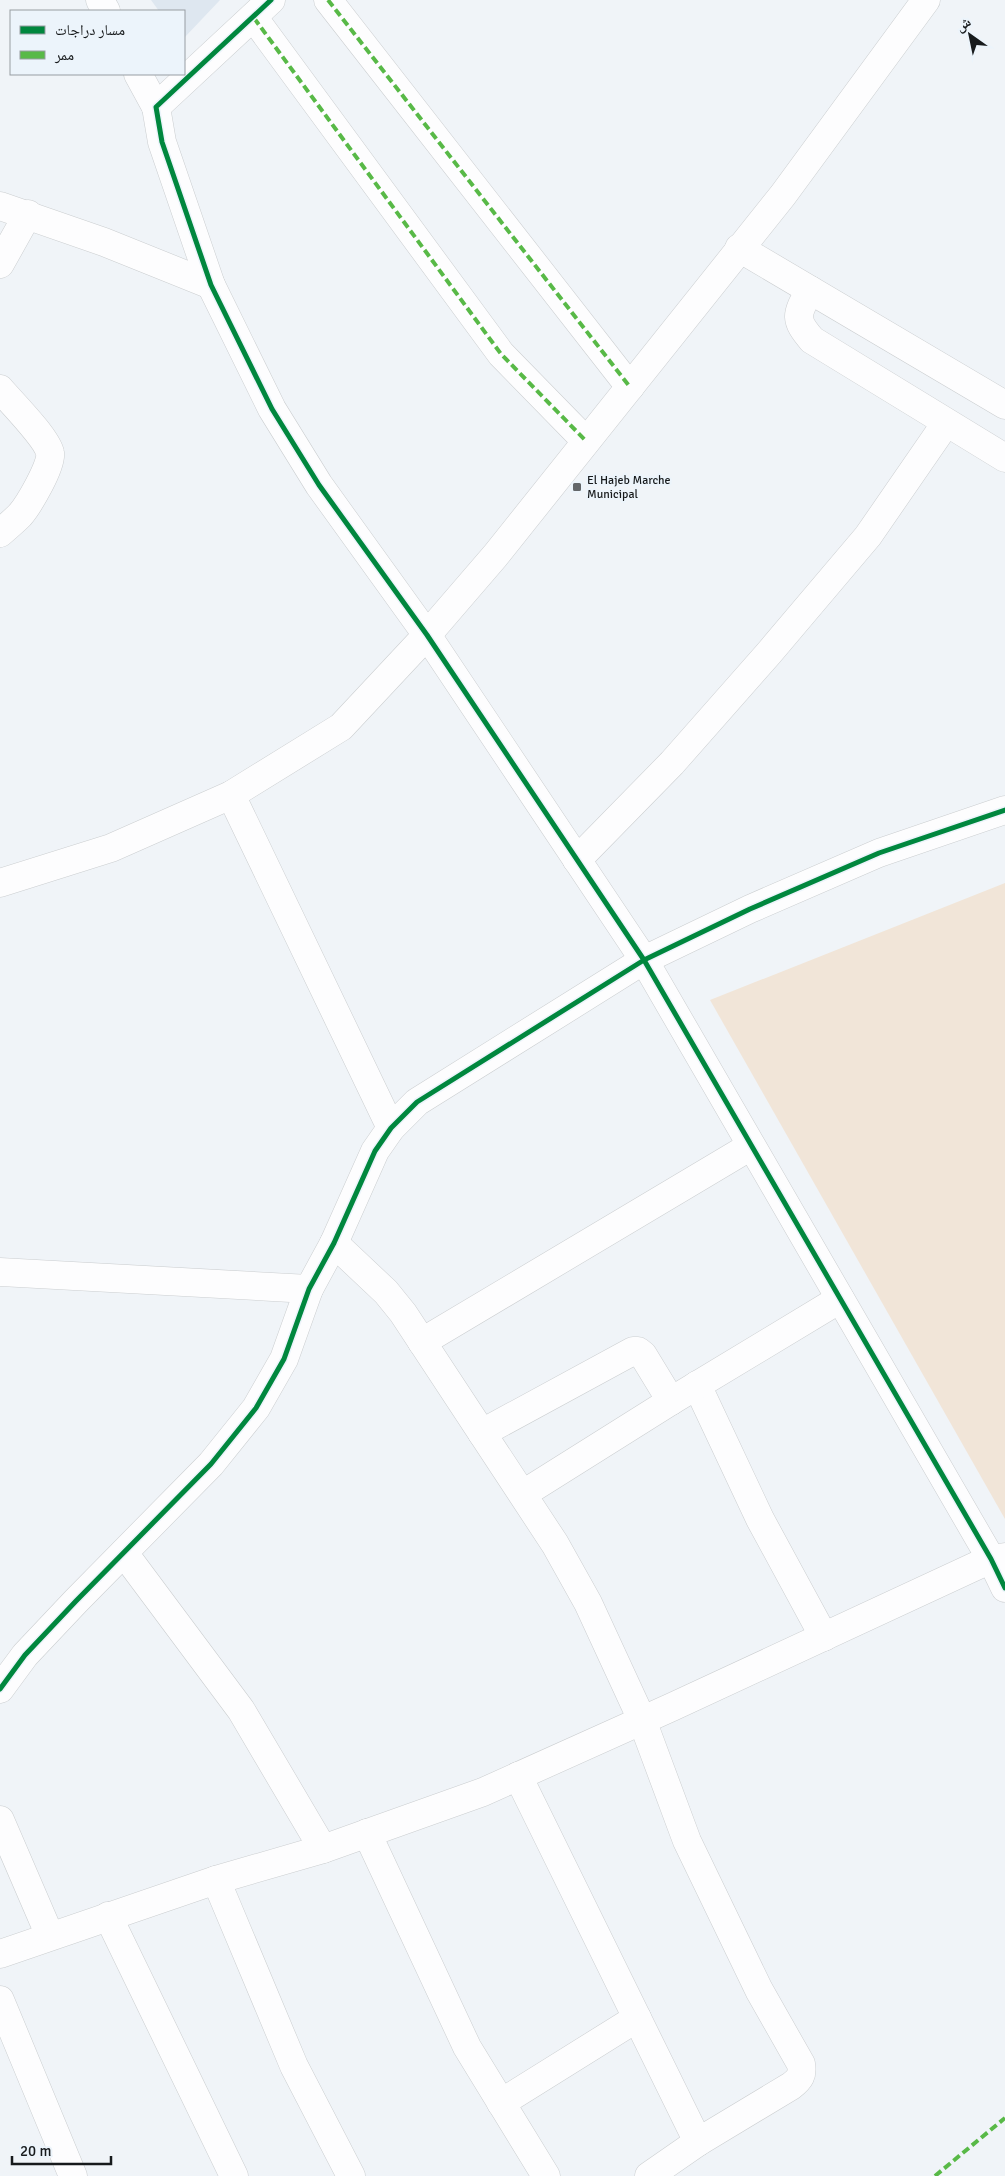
<svg xmlns="http://www.w3.org/2000/svg" width="1005" height="2176" viewBox="0 0 1005 2176" font-family="Signika,'Noto Naskh Arabic',sans-serif">
<rect width="100%" height="100%" fill="#f0f4f8"/>
<path fill="#dee7f0" d="M151,0h69l-36,38v-27h-25z"/>
<path fill="#f1e5d8" d="M1005,883v636l-295,-519z"/>
<g fill="none" stroke-linecap="round" stroke-linejoin="round">
<g stroke="#cbced0" stroke-width="29">
<g id="minor">
<path d="M100,0l6,11"/>
<path d="M271,0l-115,107 6,35 49,143 61,124 47,76 108,150 217,325 347,599 14,29"/>
<path d="M328,0l302,387"/>
<path d="M254,18l247,336 85,87"/>
<path d="M138,74l18,33"/>
<path d="M0,206l104,36 107,43"/>
<path d="M739,248l266,157"/>
<path d="M0,264l28,-50"/>
<path d="M810,290c-13,24 -17,28 2,50l193,118"/>
<path d="M0,389c11,13 47,49 50,64 3,11 -22,53 -30,62 -6,6 -13,12 -20,18"/>
<path d="M231,795l160,333"/>
<path d="M577,860l95,-97 97,-110 99,-117 78,-113"/>
<path d="M0,883l111,-35 120,-53 110,-68 86,-92 68,-79 288,-361 143,-195"/>
<path d="M334,1243l52,49 17,21 152,231 33,59 54,117 45,121 72,149 42,74c2,11 -1,15 -10,22l-93,56"/>
<path d="M0,1272l309,17"/>
<path d="M422,1342l329,-196"/>
<path d="M697,1385l63,134 64,118"/>
<path d="M482,1433l151,-82h5l5,4 28,46"/>
<path d="M523,1494l148,-93 169,-102"/>
<path d="M124,1553l117,157 82,139"/>
<path d="M0,1689l25,-34 51,-54 135,-137 45,-56 28,-49 25,-70 25,-46 41,-92 16,-23 26,-26 227,-142 106,-51 129,-56 126,-43"/>
<path d="M518,1776l180,366 -49,34"/>
<path d="M0,1820l50,116"/>
<path d="M367,1833l100,214 79,129"/>
<path d="M216,1880l78,186 57,110"/>
<path d="M108,1916l126,260"/>
<path d="M0,1954l216,-74 107,-31 160,-57 189,-85 319,-148 14,-2"/>
<path d="M0,2000l73,176"/>
<path d="M501,2103l136,-85"/>
</g>
</g>
<use href="#minor" stroke="#fdfdfe" stroke-width="28"/>
<g stroke="#58b947" stroke-width="4" stroke-dasharray="8 4" stroke-linecap="butt">
<path d="M328,0l302,387"/>
<path d="M254,18l247,336 85,87"/>
<path d="M935,2176l70,-58"/>
</g>
<g stroke="#ecf4fb" stroke-width="8">
<g id="cycleway">
<path d="M271,0l-115,107 6,35 49,143 61,124 47,76 108,150 217,325 347,599 14,29"/>
<path d="M0,1689l25,-34 51,-54 135,-137 45,-56 28,-49 25,-70 25,-46 41,-92 16,-23 26,-26 227,-142 106,-51 129,-56 126,-43"/>
</g>
</g>
<use href="#cycleway" stroke="#00873e" stroke-width="5"/>
</g>
<rect fill="#636669" stroke="#ecf4fb" stroke-width="2" x="572" y="482" width="10" height="10" rx="2.5"/>
<g text-anchor="middle" dominant-baseline="central" stroke-width="4" stroke-linejoin="round" paint-order="stroke">
<g font-size="12" fill="#171a1c" stroke="#ecf4fb" text-anchor="start">
<text x="587" y="480">El Hajeb Marche<tspan x="587" dy="14">Municipal</tspan></text>
</g>
</g>
<rect x="10" y="10" width="175" height="65" fill="#ecf4fb" stroke="#979da2"/>
<rect x="20" y="26" width="25" height="8" fill="#00873e" stroke="#979da2"/>
<text x="55" y="35" font-size="15" fill="#171a1c">مسار دراجات</text>
<rect x="20" y="51" width="25" height="8" fill="#58b947" stroke="#979da2"/>
<text x="55" y="60" font-size="15" fill="#171a1c">ممر</text>
<g transform="translate(970 35) rotate(327)" stroke="#ecf4fb" stroke-width="4" paint-order="stroke">
<path d="M0-4L9 19L0 12L-9 19Z" fill="#171a1c"/>
<text y="-8" font-size="14" font-weight="bold" text-anchor="middle" fill="#171a1c">ش</text>
</g>
<path d="M12 2156v8h99v-8" fill="none" stroke="#171a1c" stroke-width="2.5"/>
<text x="20" y="2156" font-size="15" fill="#171a1c" stroke="#ecf4fb" stroke-width="4" paint-order="stroke">20 m</text>
</svg>
